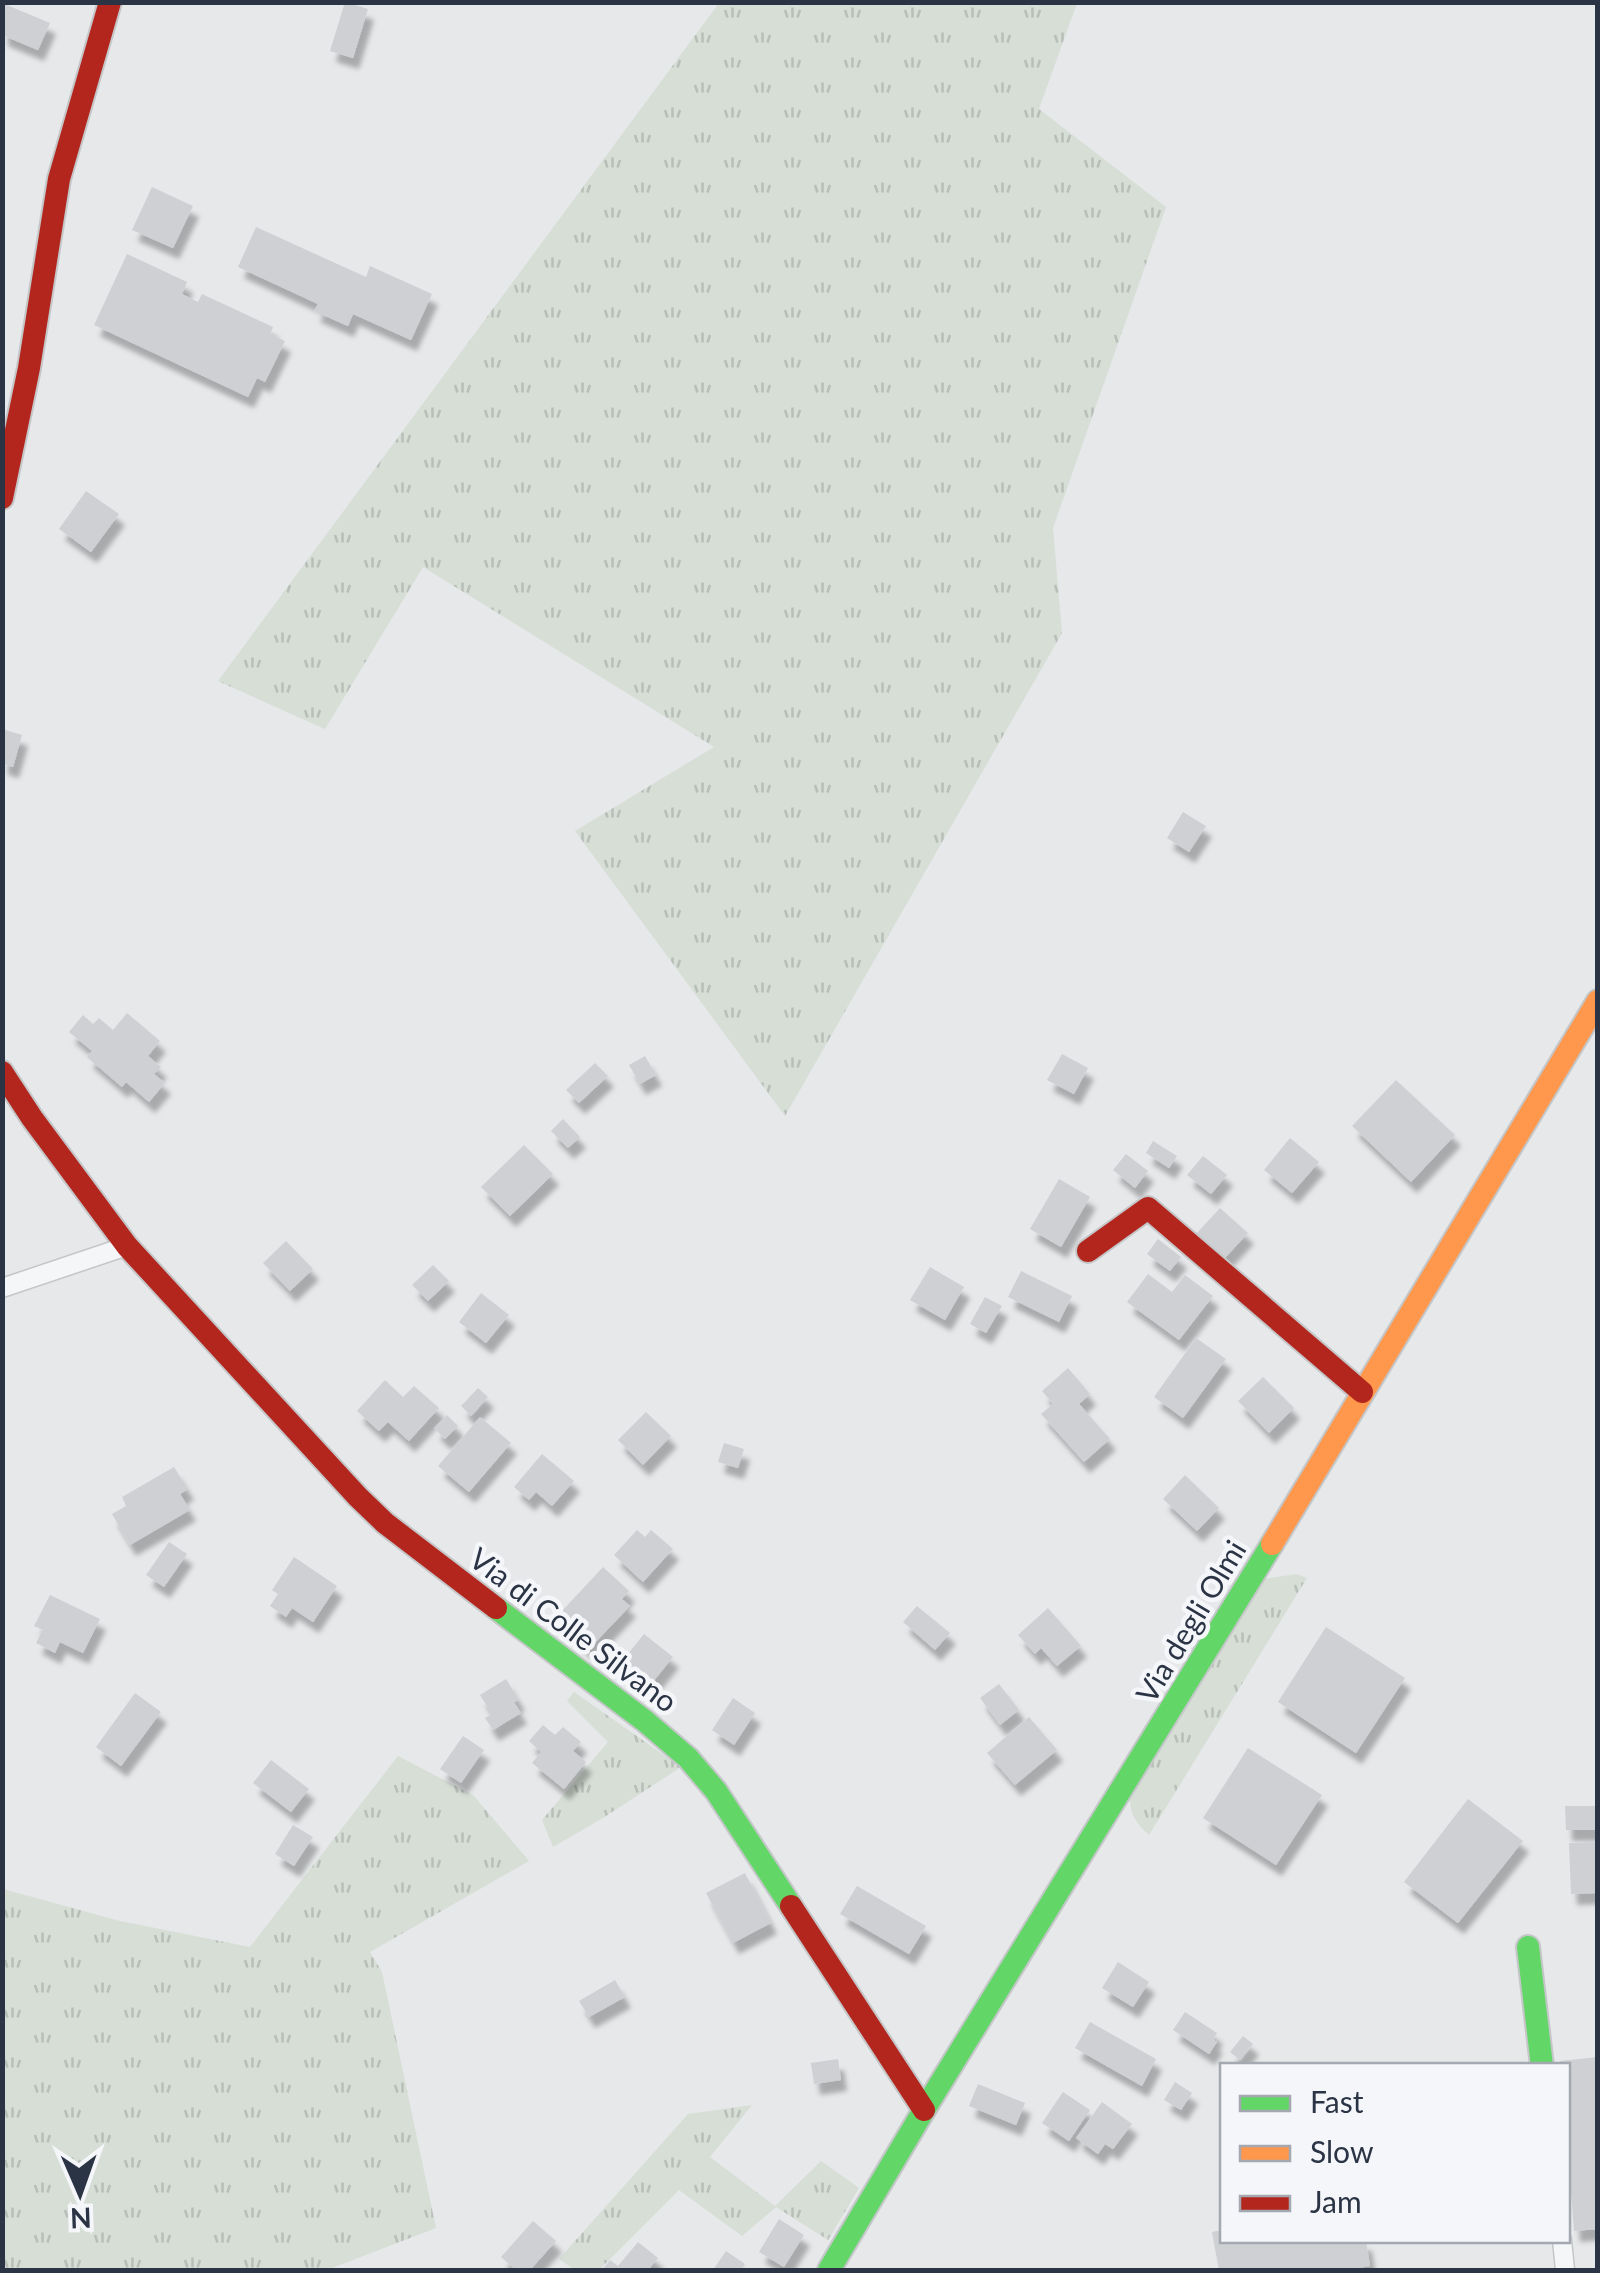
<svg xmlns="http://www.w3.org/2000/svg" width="1600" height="2273" viewBox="0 0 1600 2273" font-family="Lato,sans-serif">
<defs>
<pattern id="grass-tufts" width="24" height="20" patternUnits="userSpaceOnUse" patternTransform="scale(2.5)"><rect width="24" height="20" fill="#d6ded6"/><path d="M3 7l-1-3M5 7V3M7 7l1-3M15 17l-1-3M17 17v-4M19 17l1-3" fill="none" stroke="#b8bfb9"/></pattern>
<filter id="shadow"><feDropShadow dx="6" dy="11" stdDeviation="2.5" flood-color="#0004"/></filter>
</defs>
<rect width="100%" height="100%" fill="#e6e8ea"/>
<g fill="url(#grass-tufts)">
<path d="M719,3h358l-38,106 127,98 -113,321 9,105 -277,483 -210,-285 139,-84 -291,-180 -98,162 -107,-48z"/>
<path d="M1297,1574l10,4 -158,257c-12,-11 -19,-20 -19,-37l134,-219z"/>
<path d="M574,1692l107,75 -78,51 -50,29 -11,-27 66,-78 -41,-41z"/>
<path d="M398,1756l75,39 56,66 -159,91 12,20 54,256 -109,42h-324v-381l117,32 130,26z"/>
<path d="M752,2105l-42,52 65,49 46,-45 38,27 -31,52 -52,-33 -34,29 -63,-46 -80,80h-24l-16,-11 129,-145z"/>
</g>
<g fill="#ced0d3" filter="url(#shadow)">
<path d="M345,2l23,7 -15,49 -23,-7z"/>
<path d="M2,3l48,20 -12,27 -36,-15z"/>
<path d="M152,187l41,19 -20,42 -41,-18z"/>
<path d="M256,227l110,50 4,-11 62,28 -21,46 -58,-26 -5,12 -34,-15 4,-7 -80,-37z"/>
<path d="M127,254l60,28 -5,12 16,8 4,-8 71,33 -3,7 15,7 -20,41 -8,-4 -9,19 -154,-72z"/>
<path d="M86,491l33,23 -28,38 -32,-23z"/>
<path d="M2,729l20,6 -9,32 -11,-3z"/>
<path d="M1183,812l23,14 -17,26 -22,-14z"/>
<path d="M127,1013l33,28 -12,15 13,11 -7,7 11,9 -16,19 -23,-20 -4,5 -35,-30 5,-6 -23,-19 14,-17 10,9 6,-6 14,12z"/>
<path d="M1062,1054l26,14 -14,26 -27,-14z"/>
<path d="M645,1056l11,19 -16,9 -11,-19z"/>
<path d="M595,1063l13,13 -29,27 -13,-13z"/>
<path d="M1396,1080l59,55 -44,47 -59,-56z"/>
<path d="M563,1119l17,18 -12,11 -17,-17z"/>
<path d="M1290,1138l29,24 -27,31 -28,-23z"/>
<path d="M1153,1141l24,15 -8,12 -23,-15z"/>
<path d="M524,1145l29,29 -43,42 -29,-29z"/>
<path d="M1126,1154l22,17 -13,17 -22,-18z"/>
<path d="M1203,1156l24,19 -16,19 -24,-19z"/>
<path d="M1059,1179l31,18 -29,50 -31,-18z"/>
<path d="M1220,1208l28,25 -25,27 -28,-25z"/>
<path d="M1158,1239l23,18 -11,14 -23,-17z"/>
<path d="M286,1241l27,28 -23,22 -27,-28z"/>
<path d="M433,1265l16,16 -21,20 -16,-16z"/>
<path d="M930,1267l34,20 -19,33 -35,-20z"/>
<path d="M1021,1271l51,25 -13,26 -51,-25z"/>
<path d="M1148,1274l24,18 13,-17 28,21 -34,44 -52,-38z"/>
<path d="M481,1293l28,22 -23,28 -27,-21z"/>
<path d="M985,1297l17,9 -16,27 -16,-9z"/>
<path d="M1196,1338l30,21 -43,59 -29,-21z"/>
<path d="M1068,1368l22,26 -11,10 31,35 -26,23 -43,-48 12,-10 -11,-13z"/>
<path d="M1263,1377l31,31 -25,25 -31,-32z"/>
<path d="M385,1380l18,17 11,-11 25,22 -30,33 -21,-19 -9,9 -22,-20z"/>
<path d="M478,1388l10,9 -17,19 -10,-10z"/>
<path d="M646,1412l25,24 -28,29 -25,-25z"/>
<path d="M447,1415l11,11 -13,13 -11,-11z"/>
<path d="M480,1417l31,26 -42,49 -31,-26z"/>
<path d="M724,1443l20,6 -6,19 -20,-6z"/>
<path d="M542,1454l32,27 -22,25 -16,-14 -7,8 -15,-13z"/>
<path d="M174,1467l14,22 -8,5 10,16 -60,35 -18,-31 14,-8 -4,-9z"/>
<path d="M1185,1475l34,33 -22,23 -34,-32z"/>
<path d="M637,1530l8,7 6,-7 22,19 -30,33 -29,-27z"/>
<path d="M169,1542l18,12 -23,33 -18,-12z"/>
<path d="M294,1557l43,29 -24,36 -21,-14 -6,9 -16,-11 8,-12 -6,-4z"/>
<path d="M603,1567l26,24 -7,8 8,7 -42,44 -28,-26 6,-7 -5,-5z"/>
<path d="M50,1595l50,24 -17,34 -23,-11 -5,11 -19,-10 7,-13 -9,-4z"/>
<path d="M917,1606l33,27 -15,17 -32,-28z"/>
<path d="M1048,1608l33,38 -24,20 -16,-18 -6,6 -17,-19z"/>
<path d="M1326,1627l79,51 -49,75 -78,-51z"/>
<path d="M644,1634l29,23 -21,26 -29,-23z"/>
<path d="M506,1679l13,21 -5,2 7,11 -28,17 -8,-12 7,-4 -12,-19z"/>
<path d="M999,1684l20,26 -19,15 -20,-27z"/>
<path d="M135,1693l26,19 -40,54 -25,-19z"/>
<path d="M733,1698l22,15 -21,32 -22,-15z"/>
<path d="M1029,1717l28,33 -42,35 -28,-32z"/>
<path d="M543,1725l12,10 8,-8 18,15 -8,9 13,11 -22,27 -32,-26 9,-11 -12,-11z"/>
<path d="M463,1736l21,14 -23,33 -21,-14z"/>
<path d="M1248,1748l74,47 -46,70 -73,-47z"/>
<path d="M271,1760l38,29 -18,23 -38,-29z"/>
<path d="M1468,1799l55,42 -65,82 -54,-41z"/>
<path d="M1565,1806h33v24h-32z"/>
<path d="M293,1825l20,12 -19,29 -19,-12z"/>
<path d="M1598,1842v51l-27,1 -2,-51z"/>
<path d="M745,1873l26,50 -38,20 -27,-50z"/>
<path d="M857,1886l69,40 -17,28 -69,-40z"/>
<path d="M1118,1962l31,20 -16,25 -31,-19z"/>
<path d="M615,1980l10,17 -36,20 -10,-16z"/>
<path d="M1185,2012l32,21 -4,7 4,2 -8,12 -36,-24z"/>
<path d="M1090,2022l66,37 -14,27 -67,-38z"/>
<path d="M1243,2036l10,8 -13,16 -10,-8z"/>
<path d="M1598,2057v172l-24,2 -6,-79v-86h-8v-5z"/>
<path d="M838,2059l3,21 -27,4 -3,-21z"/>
<path d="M1175,2082l17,11 -11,17 -17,-10z"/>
<path d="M978,2084l47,19 -9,22 -47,-19z"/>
<path d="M1063,2092l27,18 -21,31 -27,-18z"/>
<path d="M1102,2102l30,22 -19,25 -8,-5 -7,10 -22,-16z"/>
<path d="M779,2219l25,16 -20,32 -25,-15z"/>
<path d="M533,2221l23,20 -26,29h-14l-15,-13z"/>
<path d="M1222,2230v10h144l4,26 -23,4h-128l-7,-38z"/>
<path d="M638,2242l20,16 -10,12h-46l8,-10 8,6z"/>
<path d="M726,2251l19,13 -4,6h-28z"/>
</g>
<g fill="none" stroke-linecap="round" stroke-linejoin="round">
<g stroke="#c4c6c8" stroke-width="21">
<g id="street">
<path d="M2,1288l125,-42"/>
<path d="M1562,2240l3,30"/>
</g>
</g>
<g stroke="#c4c6c8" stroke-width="26">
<g id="fast">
<path d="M496,1608l149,113 43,37 28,33 75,115"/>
<path d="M1528,1947l14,119"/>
<path d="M829,2270l95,-160 348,-566"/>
</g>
</g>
<g stroke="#c4c6c8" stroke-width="26">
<path id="slow" d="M1272,1544l326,-543"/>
</g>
<g stroke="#c4c6c8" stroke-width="26">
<g id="jam">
<path d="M2,498l27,-130 30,-189 51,-177"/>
<path d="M2,1072l30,46 95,128 231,251 27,26 111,85"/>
<path d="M1088,1251l60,-43 214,184"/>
<path d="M791,1906l133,204"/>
</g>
</g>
<use href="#street" stroke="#f5f6f7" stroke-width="18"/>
<use href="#fast" stroke="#63d668" stroke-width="22"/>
<use href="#slow" stroke="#ff974d" stroke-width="22"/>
<use href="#jam" stroke="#b3261e" stroke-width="22"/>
</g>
<g text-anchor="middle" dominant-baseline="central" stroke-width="9" stroke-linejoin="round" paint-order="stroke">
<g font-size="30" fill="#2b3445" stroke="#f4f6f9">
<text transform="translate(1190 1621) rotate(-59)">Via degli Olmi</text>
<text transform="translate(574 1629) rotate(37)">Via di Colle Silvano</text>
</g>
</g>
<rect width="1600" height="2273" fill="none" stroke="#2b3445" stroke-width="10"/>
<rect x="1220" y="2063" width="350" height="180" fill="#f4f6f9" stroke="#a4a8b1" stroke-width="2.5"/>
<rect x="1240" y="2096" width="50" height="15" fill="#63d668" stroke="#a4a8b1" stroke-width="2.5"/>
<text x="1310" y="2113" font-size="30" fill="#2b3445">Fast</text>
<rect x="1240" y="2146" width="50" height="15" fill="#ff974d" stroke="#a4a8b1" stroke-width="2.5"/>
<text x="1310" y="2163" font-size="30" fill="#2b3445">Slow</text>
<rect x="1240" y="2196" width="50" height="15" fill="#b3261e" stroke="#a4a8b1" stroke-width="2.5"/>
<text x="1310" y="2213" font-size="30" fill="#2b3445">Jam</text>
<g transform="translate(80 2193) rotate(178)" stroke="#f4f6f9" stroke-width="8" paint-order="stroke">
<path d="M0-8L18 38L0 25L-18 38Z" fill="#2b3445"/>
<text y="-15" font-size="28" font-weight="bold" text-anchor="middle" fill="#2b3445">N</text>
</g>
</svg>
